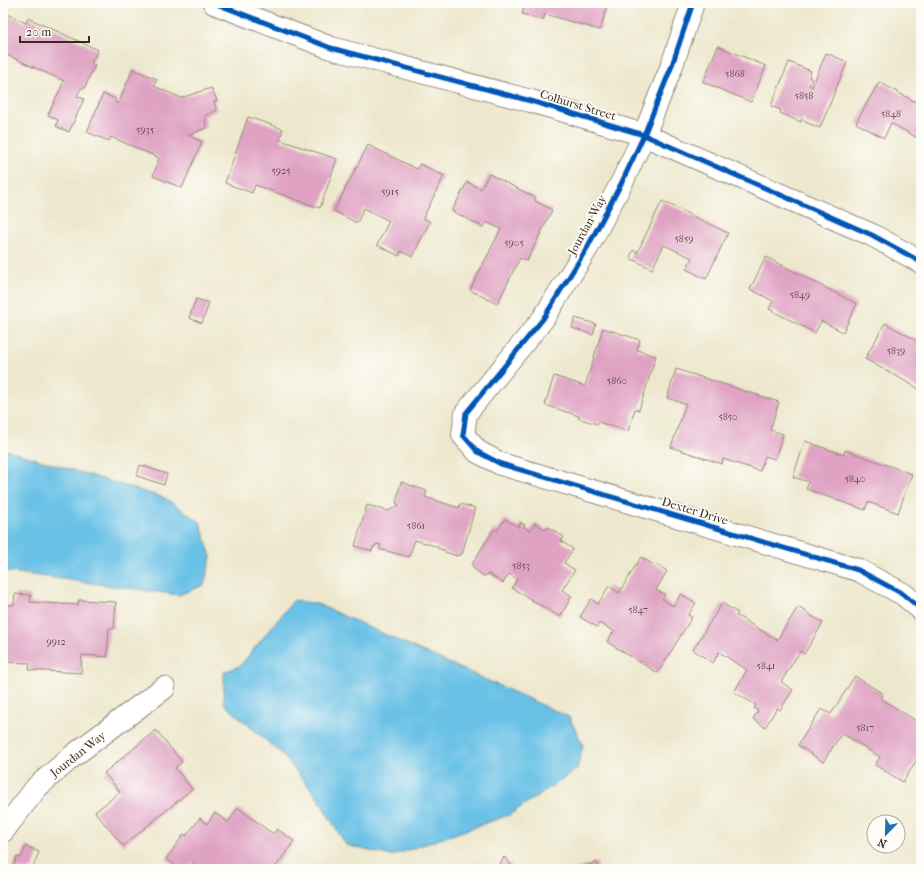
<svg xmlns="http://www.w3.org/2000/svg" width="924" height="872" viewBox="0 0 924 872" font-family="'IM FELL French Canon',serif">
<rect width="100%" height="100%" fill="#fdfcf7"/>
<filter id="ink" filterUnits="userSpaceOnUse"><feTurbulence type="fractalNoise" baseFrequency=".025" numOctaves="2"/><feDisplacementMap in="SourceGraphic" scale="8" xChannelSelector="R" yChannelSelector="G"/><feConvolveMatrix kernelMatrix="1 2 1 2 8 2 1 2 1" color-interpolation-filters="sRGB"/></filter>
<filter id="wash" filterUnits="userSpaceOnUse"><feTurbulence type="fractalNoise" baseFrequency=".012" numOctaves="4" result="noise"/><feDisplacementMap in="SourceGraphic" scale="16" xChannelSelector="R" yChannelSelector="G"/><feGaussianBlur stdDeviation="0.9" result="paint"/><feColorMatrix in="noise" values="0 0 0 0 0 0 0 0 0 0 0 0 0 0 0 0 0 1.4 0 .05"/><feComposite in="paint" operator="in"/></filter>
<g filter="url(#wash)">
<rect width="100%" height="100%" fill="#ede8cd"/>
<g fill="#69c1e6" stroke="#527682">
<path d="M3,449l162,49 35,24 11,35 -7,28 -25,10 -176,-24z"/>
<path d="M294,600l23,4 252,113 14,28 -6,24 -68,46 -118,41 -45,-11 -31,-51 -33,-40 -58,-50v-32l16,-6z"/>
</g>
<g id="blocks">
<g fill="#dfa2c3">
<path d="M509,3h99l-8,27 -55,-16 -2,6 -21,-6 2,-7z"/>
<path d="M3,12l23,11 2,-5 70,32 -7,13 4,2 -11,24 -3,-1 -4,8 7,3 -15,33 -13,-6 2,-6 -10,-5 16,-34 -57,-26 -4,9z"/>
<path d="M718,46l48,20 -15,36 -48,-20z"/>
<path d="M826,53l21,9 -27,66 -15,-6v-2l-3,-1 -1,3 -21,-9 1,-3 -10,-4 18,-44 22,9 -2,6 3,2 -3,6 3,2z"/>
<path d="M133,69l24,10 -3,7 27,12 30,-10 6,12 -3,2 3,8 -12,6 1,12 -18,7 14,7 -20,46 -29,-12 6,-18 -48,-21 -2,4 -22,-9 16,-38 13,5 -1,3 3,2z"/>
<path d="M879,82l42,23v35l-30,-17 -7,15 -28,-15z"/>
<path d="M248,117l35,12 -3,11 57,19 -17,49 -65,-23 -3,8 -27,-10z"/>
<path d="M368,145l49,24 3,-5 24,12 -21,42 7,4 -18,35 -11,-6 -2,5 -22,-11 12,-24 -25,-13 -7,15 -23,-12z"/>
<path d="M489,174l47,24 -1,3 17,9 -25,51 -7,-3 -23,46 -27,-14 31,-61 -15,-7 -3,5 -31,-16 15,-29 14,7z"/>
<path d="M662,201l66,32 -22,46 -20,-10 6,-11 -28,-13 -12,24 -22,-11 3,-8 4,3z"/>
<path d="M766,257l91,47 -14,28 -22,-11 -6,12 -46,-24 4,-8 -23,-12z"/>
<path d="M196,299l13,4 -7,20 -13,-5z"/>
<path d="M575,318l21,6 -3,11 -21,-7z"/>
<path d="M885,323l36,20v47l-56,-31z"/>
<path d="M603,328l37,12 -3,10 19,6 -17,54 -4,-1 -7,22 -30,-9 -1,2 -19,-6 1,-2 -34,-11 9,-29 31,10z"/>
<path d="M676,369l103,33 -9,28 13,4 -8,25 -10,-3 -5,15 -37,-12 -1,5 -51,-17 15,-43 -19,-6z"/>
<path d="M805,441l39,14 1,-5 67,24 -14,39 -30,-11 -3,8 -59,-21 3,-7 -16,-5z"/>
<path d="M140,465l27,9 -3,11 -27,-9z"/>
<path d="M401,482l26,9 -2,6 34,11 1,-4 15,4 -13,46 -5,2 -12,-4 -2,-3v1l-6,-2 1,-1 -23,-7 -6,17 -30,-8 2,-4 -5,-1 -1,3h-2l-1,4 -17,-5 12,-41 21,6 11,-6 -3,-2z"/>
<path d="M505,519l13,8 3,-4 4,2 -1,2 6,4 5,-8 11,7 2,-3 16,10 -3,4 12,8 -9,14 11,7 -13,20 10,6 -12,21 -48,-29 5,-9 -8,-5 -6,9 -14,-9 -5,2 -10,-7 -2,-5 22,-35 3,2z"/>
<path d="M641,557l13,8 1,-1 12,7 -11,19 9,5 -3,4 11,7 8,-12 15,9 -8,12 4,2 -34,56 -51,-31 7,-11 -15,-8 -2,4 -17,-10 11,-18 7,5 11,-18 10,7z"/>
<path d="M15,594l16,1 -1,7 48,3 1,-5 37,2 -2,27 -5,-1 -2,29 -25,-2 -1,18 -52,-3 1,-7 -24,-1v-3h-3v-54h11z"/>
<path d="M722,603l16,10 -2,2 41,25 21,-33 25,16 -19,31 -4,-3 -19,31 12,8 -13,20 -3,-2 -12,19 -12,-8 5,-8 -4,-3 2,-3 -22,-13 13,-22 -28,-18 -6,11 -20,-13z"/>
<path d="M855,676l28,18 -3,4 41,26v29l-18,29 -28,-17 5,-8 -38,-24 -19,29 -25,-17 23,-36 10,5z"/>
<path d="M156,730l26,32 -7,6 17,21 -69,57 -28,-34 25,-20 -16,-19z"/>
<path d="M238,808l35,26 4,-5 17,12 -20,28h-51l-2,-2 -2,2h-16l-10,-7 -5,7h-8l-14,-10 18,-25 2,2 14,-18 7,6 8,-11 13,9z"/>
<path d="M26,846l13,6 -7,17h-20l5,-12 4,1z"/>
<path d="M504,857l9,10 11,1v1h-27z"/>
<path d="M597,862l1,7h-23z"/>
</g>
</g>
</g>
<g filter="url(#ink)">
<use href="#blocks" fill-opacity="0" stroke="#948976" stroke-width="1"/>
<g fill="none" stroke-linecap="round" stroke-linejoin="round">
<g stroke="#948976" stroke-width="24">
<g id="minor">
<path d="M214,3l117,45 200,53 113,34 228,100 49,27"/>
<path d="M693,3l-22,65 -27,67 -22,47 -35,66 -44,71 -77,94 -3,22 15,17 23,12 357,106 45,24 18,15"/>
<path d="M3,831l34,-44 37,-32 90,-67"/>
</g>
</g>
<use href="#minor" stroke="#fff" stroke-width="22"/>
<g stroke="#fdfcf7" stroke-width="8">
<g id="cycleway">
<path d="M214,3l117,45 200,53 113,34 228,100 49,27"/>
<path d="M463,435l15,17 23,12 357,106 45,24 18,15"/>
<path d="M463,435l3,-22 77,-94 44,-71 35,-66 22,-47 27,-67 22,-65"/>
</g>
</g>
<use href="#cycleway" stroke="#0057b8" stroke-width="5"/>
</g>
</g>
<g text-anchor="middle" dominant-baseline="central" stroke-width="3.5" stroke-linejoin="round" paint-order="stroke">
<g font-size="10" fill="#644847">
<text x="735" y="74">5868</text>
<text x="804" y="96">5858</text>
<text x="891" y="114">5848</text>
<text x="145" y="130">5935</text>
<text x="281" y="171">5925</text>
<text x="390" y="192">5915</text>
<text x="684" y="239">5859</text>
<text x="514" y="243">5905</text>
<text x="800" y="295">5849</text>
<text x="896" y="351">5839</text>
<text x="617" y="381">5860</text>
<text x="728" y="417">5850</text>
<text x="855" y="479">5840</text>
<text x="416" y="526">5861</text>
<text x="521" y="566">5853</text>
<text x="638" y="610">5847</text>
<text x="56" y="642">9912</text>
<text x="766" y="666">5841</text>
<text x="865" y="728">5817</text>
</g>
<g font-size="12" fill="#3b2a1e" stroke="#fdfcf7">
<text transform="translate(578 105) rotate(17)">Colhurst Street</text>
<text transform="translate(587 225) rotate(-61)">Jourdan Way</text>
<text transform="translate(695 511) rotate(17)">Dexter Drive</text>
<text transform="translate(78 754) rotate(-38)">Jourdan Way</text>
</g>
</g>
<rect width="924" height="872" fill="none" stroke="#fdfcf7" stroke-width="16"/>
<g transform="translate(886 834) rotate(203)"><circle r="19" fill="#fdfcf7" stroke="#afa8a0"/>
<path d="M0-3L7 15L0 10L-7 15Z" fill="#1f6fb2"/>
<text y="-6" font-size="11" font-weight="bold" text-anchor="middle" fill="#3b2a1e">N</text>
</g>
<path d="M20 36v6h69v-6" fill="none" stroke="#3b2a1e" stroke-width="2"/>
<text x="26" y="36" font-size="12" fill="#3b2a1e" stroke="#fdfcf7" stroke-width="3" paint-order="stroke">20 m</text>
</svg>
